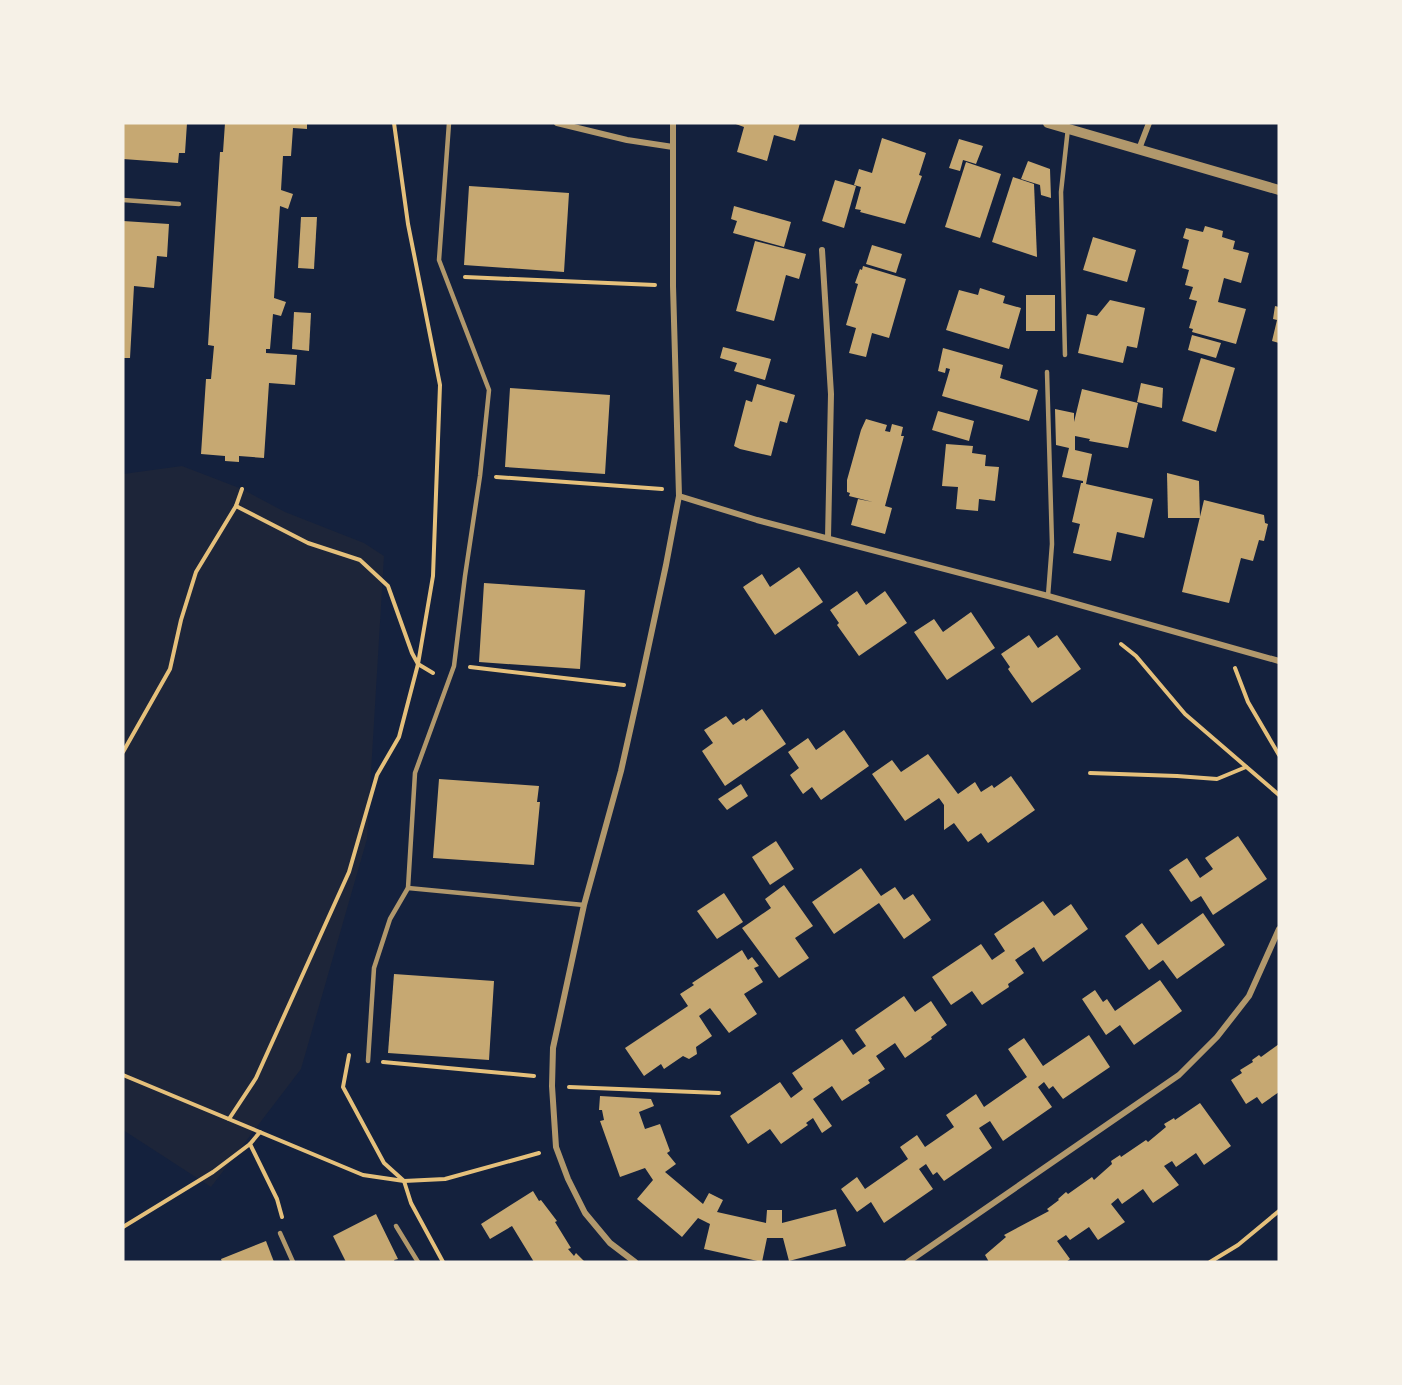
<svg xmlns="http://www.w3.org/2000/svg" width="1402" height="1385" viewBox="0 0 1402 1385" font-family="Literata,serif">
<rect width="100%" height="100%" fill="#14213d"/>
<path fill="#1d2539" d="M182,466l60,23 43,23 79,31 20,13 -17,283 -66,230 -90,118 -88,-57v-656z"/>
<g fill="#c6a872">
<path d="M123,123h64l-2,30h-6l-1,10 -55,-4z"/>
<path d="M225,123h82v6l-14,-1 -2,28h-8l-2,34 12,4 -5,15 -8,-3 -6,92 12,4 -5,14 -8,-2 -3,35h-4v4l31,2 -2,30 -26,-2 -5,75 -25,-2v6l-14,-1v-5l-24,-2 5,-75h5l3,-33 -6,-1 12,-193h3z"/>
<path d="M733,123h67l-5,18 -21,-6 -7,26 -30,-9 7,-25z"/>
<path d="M882,138l44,15 -7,22 3,1 -17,48 -45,-12 1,-2 -6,-1 6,-22 -7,-2 5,-16 13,4z"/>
<path d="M959,139l24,7 -7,18 -13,-4 -3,11 -11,-3z"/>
<path d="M1028,161l22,8 1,29 -10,-3 -1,-10 -19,-6z"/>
<path d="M966,162l35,12 -21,64 -35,-11z"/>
<path d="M1013,177l21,7 3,73 -45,-15z"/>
<path d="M835,180l21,6 -12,42 -22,-7z"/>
<path d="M469,186l100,7 -5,79 -100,-7z"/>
<path d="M734,206l57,16 -7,25 -51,-14 4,-12 -6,-2z"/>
<path d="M301,217h16l-3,52 -16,-1z"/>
<path d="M123,221l46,3 -2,33 -10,-1 -3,32 -20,-2 -4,72h-7z"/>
<path d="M1205,226l18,5 -1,6 13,4 -2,8 16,4 -8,30 -17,-5 -6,24 28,7 -10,35 -44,-12 1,-3 -4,-1 8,-27 -8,-2 4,-12 -8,-2 4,-15 -7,-2 7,-28 -6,-2 3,-10 17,4z"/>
<path d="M1093,237l43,13 -9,32 -44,-12z"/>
<path d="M755,241l51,13 -7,25 -13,-4 -12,46 -38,-10z"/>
<path d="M872,245l30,9 -6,19 -30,-9z"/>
<path d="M863,266l43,13 -17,59 -17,-5 -6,24 -17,-4 7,-25 -10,-3 12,-41 -3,-1 5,-14 2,1z"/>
<path d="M980,288l25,8 -2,7 18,5 -12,41 -63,-19 13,-40 19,5z"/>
<rect x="1026" y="295" width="29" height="36"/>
<path d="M1110,300l35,8 -8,40 -10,-2 -4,17 -45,-10 9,-39 10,2z"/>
<path d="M1275,306l4,1v36l-7,-2 5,-21 -4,-1z"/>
<path d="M294,312l17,1 -2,38 -17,-2z"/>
<path d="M1192,335l29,8 -5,15 -28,-8z"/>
<path d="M723,347l48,12 -6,21 -31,-9 3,-8 -17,-5z"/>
<path d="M943,348l60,17 -3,13 38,12 -9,31 -87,-25 8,-27 -4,-1 -1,5 -7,-2z"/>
<path d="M1201,358l34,10 -19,64 -34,-11z"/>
<path d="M1141,383l22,5 -1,20 -25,-6z"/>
<path d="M757,384l38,11 -8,28 -7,-2 -9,35 -31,-7 -6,-3 12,-46 6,2z"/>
<path d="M510,388l100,7 -5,79 -100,-7z"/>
<path d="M1082,389l56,14 -10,45 -39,-7 1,-2 -15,-3v14l17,4 -6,30 67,15 -9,39 -27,-6 -6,29 -38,-8 7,-29 -8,-2 9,-39h2v-2l-21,-4 7,-29 -13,-3 -1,-36 19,4v9z"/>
<path d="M938,411l36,10 -5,20 -37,-11z"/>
<path d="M866,419l21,6 -2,6 5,1 2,-8 11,3 -2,9h3l-19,70 7,2 -7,26 -34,-9 7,-26 15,3 -24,-6 1,-3 -3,-1v-12l14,-50z"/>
<path d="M946,444l27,2 -1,7 14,2 -1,11 14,1 -4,34 -16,-2 -1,12 -22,-2 2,-22 -16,-1z"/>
<path d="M1167,473l32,8 1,37h-32z"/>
<path d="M1204,500l60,15 1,8 3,1 -4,17 -5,-1 -6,21 -12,-3 -12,45 -47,-11z"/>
<path d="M799,567l24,35 -48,33 -32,-48 19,-13 8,13z"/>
<path d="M484,583l101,7 -5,79 -101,-7z"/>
<path d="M857,591l9,14 19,-14 22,32 -48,33 -22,-31 2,-2 -9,-13z"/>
<path d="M971,612l24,36 -48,32 -33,-48 20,-13 9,13z"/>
<path d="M1029,635l9,13 19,-13 24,34 -49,34 -24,-34 2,-2 -9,-13z"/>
<path d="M762,709l24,35 -61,42 -23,-35 11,-8 -9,-13 22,-14 7,9 11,-7 2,3z"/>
<path d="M844,730l25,36 -48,34 -9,-13 -9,7 -13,-19 9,-7 -11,-16 20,-14 8,12z"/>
<path d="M928,754l30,40 17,-12 6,10 11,-7 2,3 17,-12 24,34 -47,33 -7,-10 -13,9 -14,-19 -10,7v-25l-5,-7 -34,23 -33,-47 20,-14 9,12z"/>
<path d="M439,779l100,7 -2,16h3l-6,63 -101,-7z"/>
<path d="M741,784l7,12 -21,14 -9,-11z"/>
<path d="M1238,836l29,43 -54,36 -12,-19 -10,6 -22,-32 18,-12 13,20 13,-9 -8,-11z"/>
<path d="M776,841l18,28 -24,16 -18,-28z"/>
<path d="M861,868l20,28 14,-9 9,13 9,-6 18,26 -27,19 -25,-36 -45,31 -22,-32z"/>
<path d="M784,885l29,41 -18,12 14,20 -30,20 -37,-50 29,-20 -6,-9z"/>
<path d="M724,893l19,29 -26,17 -20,-28z"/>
<path d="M1043,901l11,15 17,-12 17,25 -45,33 -9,-15 -19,13 9,13 -16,11 1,3 -27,18 -10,-14 -21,14 -19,-28 49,-33 11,16 13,-9 -11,-17z"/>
<path d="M1203,913l22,32 -48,34 -14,-19 -14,10 -24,-34 17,-13 16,22z"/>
<path d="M742,950l6,10 4,-3 7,9 -5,2 9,14 -19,12 13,20 -28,19 -19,-25 -11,8 13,20 -16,11 1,7 -8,5 -6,-3 -19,13 -3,-5 -17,12 -19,-28 63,-42 -8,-12 14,-9 -2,-2z"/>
<path d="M394,974l100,7 -5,79 -101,-7z"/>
<path d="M1160,980l22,31 -48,34 -14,-20 -14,10 -24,-36 13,-9 8,12 4,-3 8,12z"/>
<path d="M904,996l11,16 16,-11 16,24 -16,12 1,2 -27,19 -10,-15 -19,13 9,13 -17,11 2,3 -28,18 -10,-15 -19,13 19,27 -10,7 -9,-15 -7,5 2,2 -27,19 -11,-15 -22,15 -18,-28 50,-34 11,16 12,-9 -11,-16 50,-34 11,16 13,-9 -11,-16z"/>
<path d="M1089,1035l21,32 -47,32 -10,-13 -4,3 -5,-7 -6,5 14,20 -49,34 -13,-20 -11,7 13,20 -48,33 -7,-9 -4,3 -7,-11 -7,5 14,20 -49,34 -13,-21 -14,10 -16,-23 16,-12 8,12 43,-30 -8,-12 17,-12 8,12 29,-20 -8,-12 13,-9 17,-12 8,13 43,-30 -19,-28 16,-11 19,28z"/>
<path d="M1279,1044v48l-17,12 -5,-7 -11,7 -15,-24 11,-7 -2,-3 13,-8 -1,-2 7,-5 2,2z"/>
<path d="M600,1096l51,3 3,7 -15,6 6,17 15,-5 10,27 -3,2 9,11 -11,8 38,32 6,-11 14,7 -6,12 49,11 1,-13h15v13l54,-14 10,37 -57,15 -6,-23h-16l-5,24 -58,-13 6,-25 -12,-6 -16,19 -45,-38 16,-19 -8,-12 -25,9 -20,-56 4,-1 -2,-10h-3z"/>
<path d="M1200,1103l31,43 -27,19 -8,-12 -20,14 -4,-6 -8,5 15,19 -26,18 -10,-14 -21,15 -4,-6 -7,6 14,18 -27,18 -9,-13 -19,13 -4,-5 -9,6 13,18 -4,3h-77l-4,-7 21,-18 -2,-2 45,-24 -2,-2 12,-9 -1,-1 8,-7 2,2 24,-17 2,3 18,-16 -1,-3 9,-6 1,2 25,-17 2,2 18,-15 -2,-3 10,-6 1,2z"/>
<path d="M533,1191l6,10 2,-1 16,21 -2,1 16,26 -3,1 6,7 2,-3 9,9h-51l-22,-36 -22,13 -9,-15z"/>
<path d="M376,1214l22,45 -4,1 1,2h-49l-13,-26z"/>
<path d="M266,1241l8,21h-52l-1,-3z"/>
</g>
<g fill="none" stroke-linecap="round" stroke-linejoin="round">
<g stroke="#e5c07b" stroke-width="4">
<path d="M394,123l14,101 32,161 -7,191 -15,88"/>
<path d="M465,277l190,8"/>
<path d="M496,477l166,12"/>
<path d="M236,506l72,37 52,17 28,26 24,67 6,11"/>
<path d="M1121,644l15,12 49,58 94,81"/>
<path d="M470,667l154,18"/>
<path d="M1235,668l13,34 31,53"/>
<path d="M123,752l47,-83 11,-49 15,-48 40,-66 6,-17"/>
<path d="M1090,773l87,3 40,3 29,-12"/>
<path d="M349,1055l-6,32 41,76 20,18 7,22 32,59"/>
<path d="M383,1062l151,14"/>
<path d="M123,1075l240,100 41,6 41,-2 94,-26"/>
<path d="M569,1087l150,6"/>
<path d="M229,1119l27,-41 93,-206 28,-97 22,-38 19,-73 15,9"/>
<path d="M260,1132l-10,12 27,55 5,18"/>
<path d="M123,1227l90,-55 37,-28"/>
<path d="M1210,1262l28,-17 41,-34"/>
</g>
<g stroke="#b1986c" stroke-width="4.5">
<path d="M123,200l56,4"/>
<path d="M1065,355l-4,-163 7,-64"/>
<path d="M1047,372l5,172 -4,52"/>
<path d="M408,888l176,17"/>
<path d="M368,1061l6,-93 16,-49 18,-31 7,-115 39,-107 11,-90 15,-100 9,-86 -50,-130 10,-137"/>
<path d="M396,1226l22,36"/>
<path d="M280,1233l13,29"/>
</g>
<g stroke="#b1986c" stroke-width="6">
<path d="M557,123l70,17 46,7"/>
<path d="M1139,149l10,-26"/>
<path d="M822,250l9,144 -3,144"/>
<path d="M679,496l78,24 291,76 231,65"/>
<path d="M635,1262l-25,-19 -25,-30 -17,-34 -12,-32 -4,-61 1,-38 31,-143 37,-134 19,-85 26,-121 13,-69 -6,-210v-163"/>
<path d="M908,1262l271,-187 38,-38 32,-41 30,-67"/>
</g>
<path stroke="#b1986c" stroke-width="10" d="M1048,123l231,67"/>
</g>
<rect width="1402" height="1385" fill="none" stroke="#f6f1e7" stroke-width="249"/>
</svg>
